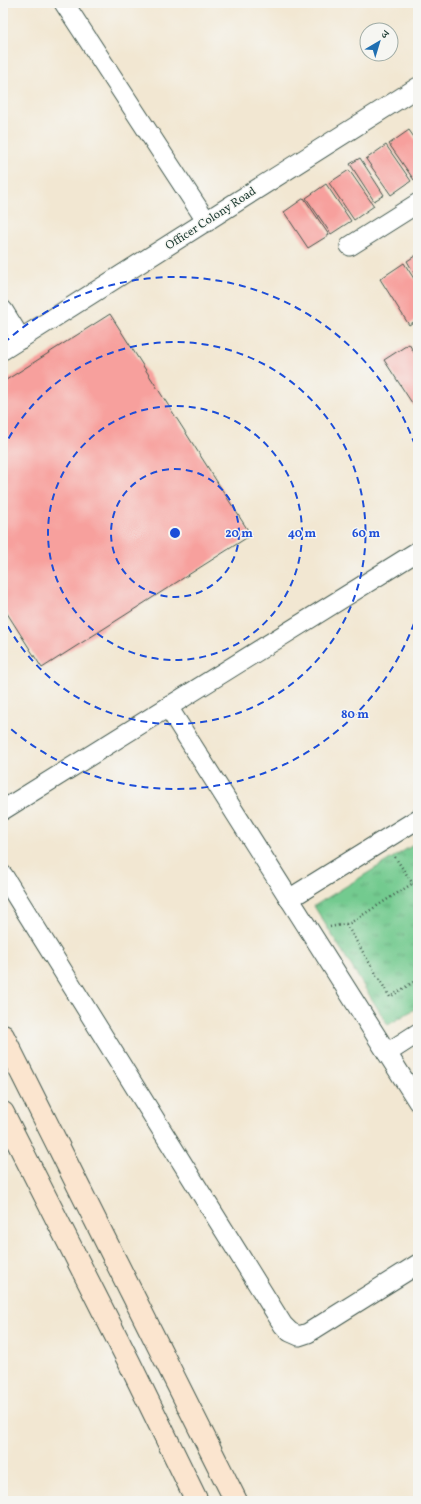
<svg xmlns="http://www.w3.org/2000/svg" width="421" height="1504" viewBox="0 0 421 1504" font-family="Vollkorn,'Noto Serif Devanagari',serif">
<defs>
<pattern id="park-tufts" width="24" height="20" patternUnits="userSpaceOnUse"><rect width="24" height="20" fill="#73ca8f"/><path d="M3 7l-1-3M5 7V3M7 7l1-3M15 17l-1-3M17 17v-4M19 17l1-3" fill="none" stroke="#5ea576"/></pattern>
</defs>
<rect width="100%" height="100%" fill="#f6f6f2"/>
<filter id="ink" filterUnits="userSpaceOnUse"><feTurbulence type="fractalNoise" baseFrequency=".025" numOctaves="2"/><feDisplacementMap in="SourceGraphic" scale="8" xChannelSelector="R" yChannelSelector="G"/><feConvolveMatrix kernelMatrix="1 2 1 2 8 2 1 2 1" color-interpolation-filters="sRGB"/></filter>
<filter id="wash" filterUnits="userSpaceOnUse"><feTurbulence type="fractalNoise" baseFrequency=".012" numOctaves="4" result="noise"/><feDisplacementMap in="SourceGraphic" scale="16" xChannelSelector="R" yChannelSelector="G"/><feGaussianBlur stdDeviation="0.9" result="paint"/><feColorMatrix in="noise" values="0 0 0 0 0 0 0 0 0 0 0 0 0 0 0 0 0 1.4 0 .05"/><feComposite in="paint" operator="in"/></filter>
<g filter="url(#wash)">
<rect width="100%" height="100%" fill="#f2e7d2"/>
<path fill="url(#park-tufts)" stroke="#498462" d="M418,842v165l-30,18 -74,-119z"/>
<g id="blocks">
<g fill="#f7a09d">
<path d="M409,130l9,13v35l-4,2 -25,-36z"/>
<path d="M386,145l25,36 -20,14 -25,-36z"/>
<path d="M360,158l24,37 -10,6 -24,-37z"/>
<path d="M349,170l25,36 -20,14 -25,-37z"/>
<path d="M326,184l25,37 -20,13 -25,-36z"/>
<path d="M304,198l25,37 -21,13 -24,-36z"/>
<path d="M418,254v26l-11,-19z"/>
<path d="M404,263l14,22v34l-9,6 -29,-46z"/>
<path d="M110,314l141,221 -209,133 -39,-61v-225z"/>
<path d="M409,344l9,15v44l-4,3 -30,-46z"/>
</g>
</g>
</g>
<g filter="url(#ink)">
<use href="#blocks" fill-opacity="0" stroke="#3f564c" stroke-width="1"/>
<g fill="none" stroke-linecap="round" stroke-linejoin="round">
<g stroke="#3f564c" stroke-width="21">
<g id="street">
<path d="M64,3l143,219"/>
<path d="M350,246l68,-43"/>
<path d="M3,310l18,29"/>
<path d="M3,350l415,-263"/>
<path d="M168,707l250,395"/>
<path d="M3,810l415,-259"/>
<path d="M3,875l280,450 7,7 9,4 9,-3 110,-69"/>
<path d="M289,899l129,-80"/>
<path d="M387,1053l31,-20"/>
</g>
</g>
<g stroke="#3f564c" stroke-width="24">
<g id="secondary">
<path d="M3,1036l233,465"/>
<path d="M3,1113l126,249 68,139"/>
</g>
</g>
<g stroke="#3f564c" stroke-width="2.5" stroke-dasharray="1 3" stroke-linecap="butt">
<path d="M395,857l18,27"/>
<path d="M346,924l44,73 28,-18"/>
<path d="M330,927l20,-4 68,-43"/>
</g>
<use href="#street" stroke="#fff" stroke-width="19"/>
<use href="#secondary" stroke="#fbe5cf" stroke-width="22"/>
</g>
</g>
<g fill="none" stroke="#1d4ed8" stroke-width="2" stroke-dasharray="7 5">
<circle cx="175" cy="533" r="64"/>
<circle cx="175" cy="533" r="127"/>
<path d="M3 449A191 191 0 1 1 3 617"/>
<path d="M418 612A255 255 0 0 1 4 723M4 343A255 255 0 0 1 418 454"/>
</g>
<g text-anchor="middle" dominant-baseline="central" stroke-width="3" stroke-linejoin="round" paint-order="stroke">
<g font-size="12" fill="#1f3d34" stroke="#f6f6f2">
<text transform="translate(211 219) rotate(-33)">Officer Colony Road</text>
</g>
</g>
<circle cx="175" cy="533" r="6" fill="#1d4ed8" stroke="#f6f6f2" stroke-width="2"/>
<g font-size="12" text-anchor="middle" font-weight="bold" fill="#1d4ed8" stroke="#f6f6f2" stroke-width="3" stroke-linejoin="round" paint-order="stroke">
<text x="239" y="537">20 m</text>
<text x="302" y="537">40 m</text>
<text x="366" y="537">60 m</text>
<text x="355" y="718">80 m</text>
</g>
<rect width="421" height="1504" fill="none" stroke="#f6f6f2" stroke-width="16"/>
<g transform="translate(379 42) rotate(38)"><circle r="19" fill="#f6f6f2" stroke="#a0aca6"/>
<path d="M0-3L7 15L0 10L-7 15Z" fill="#1f6fb2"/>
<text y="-6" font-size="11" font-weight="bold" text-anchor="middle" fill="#1f3d34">उ</text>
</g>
</svg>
